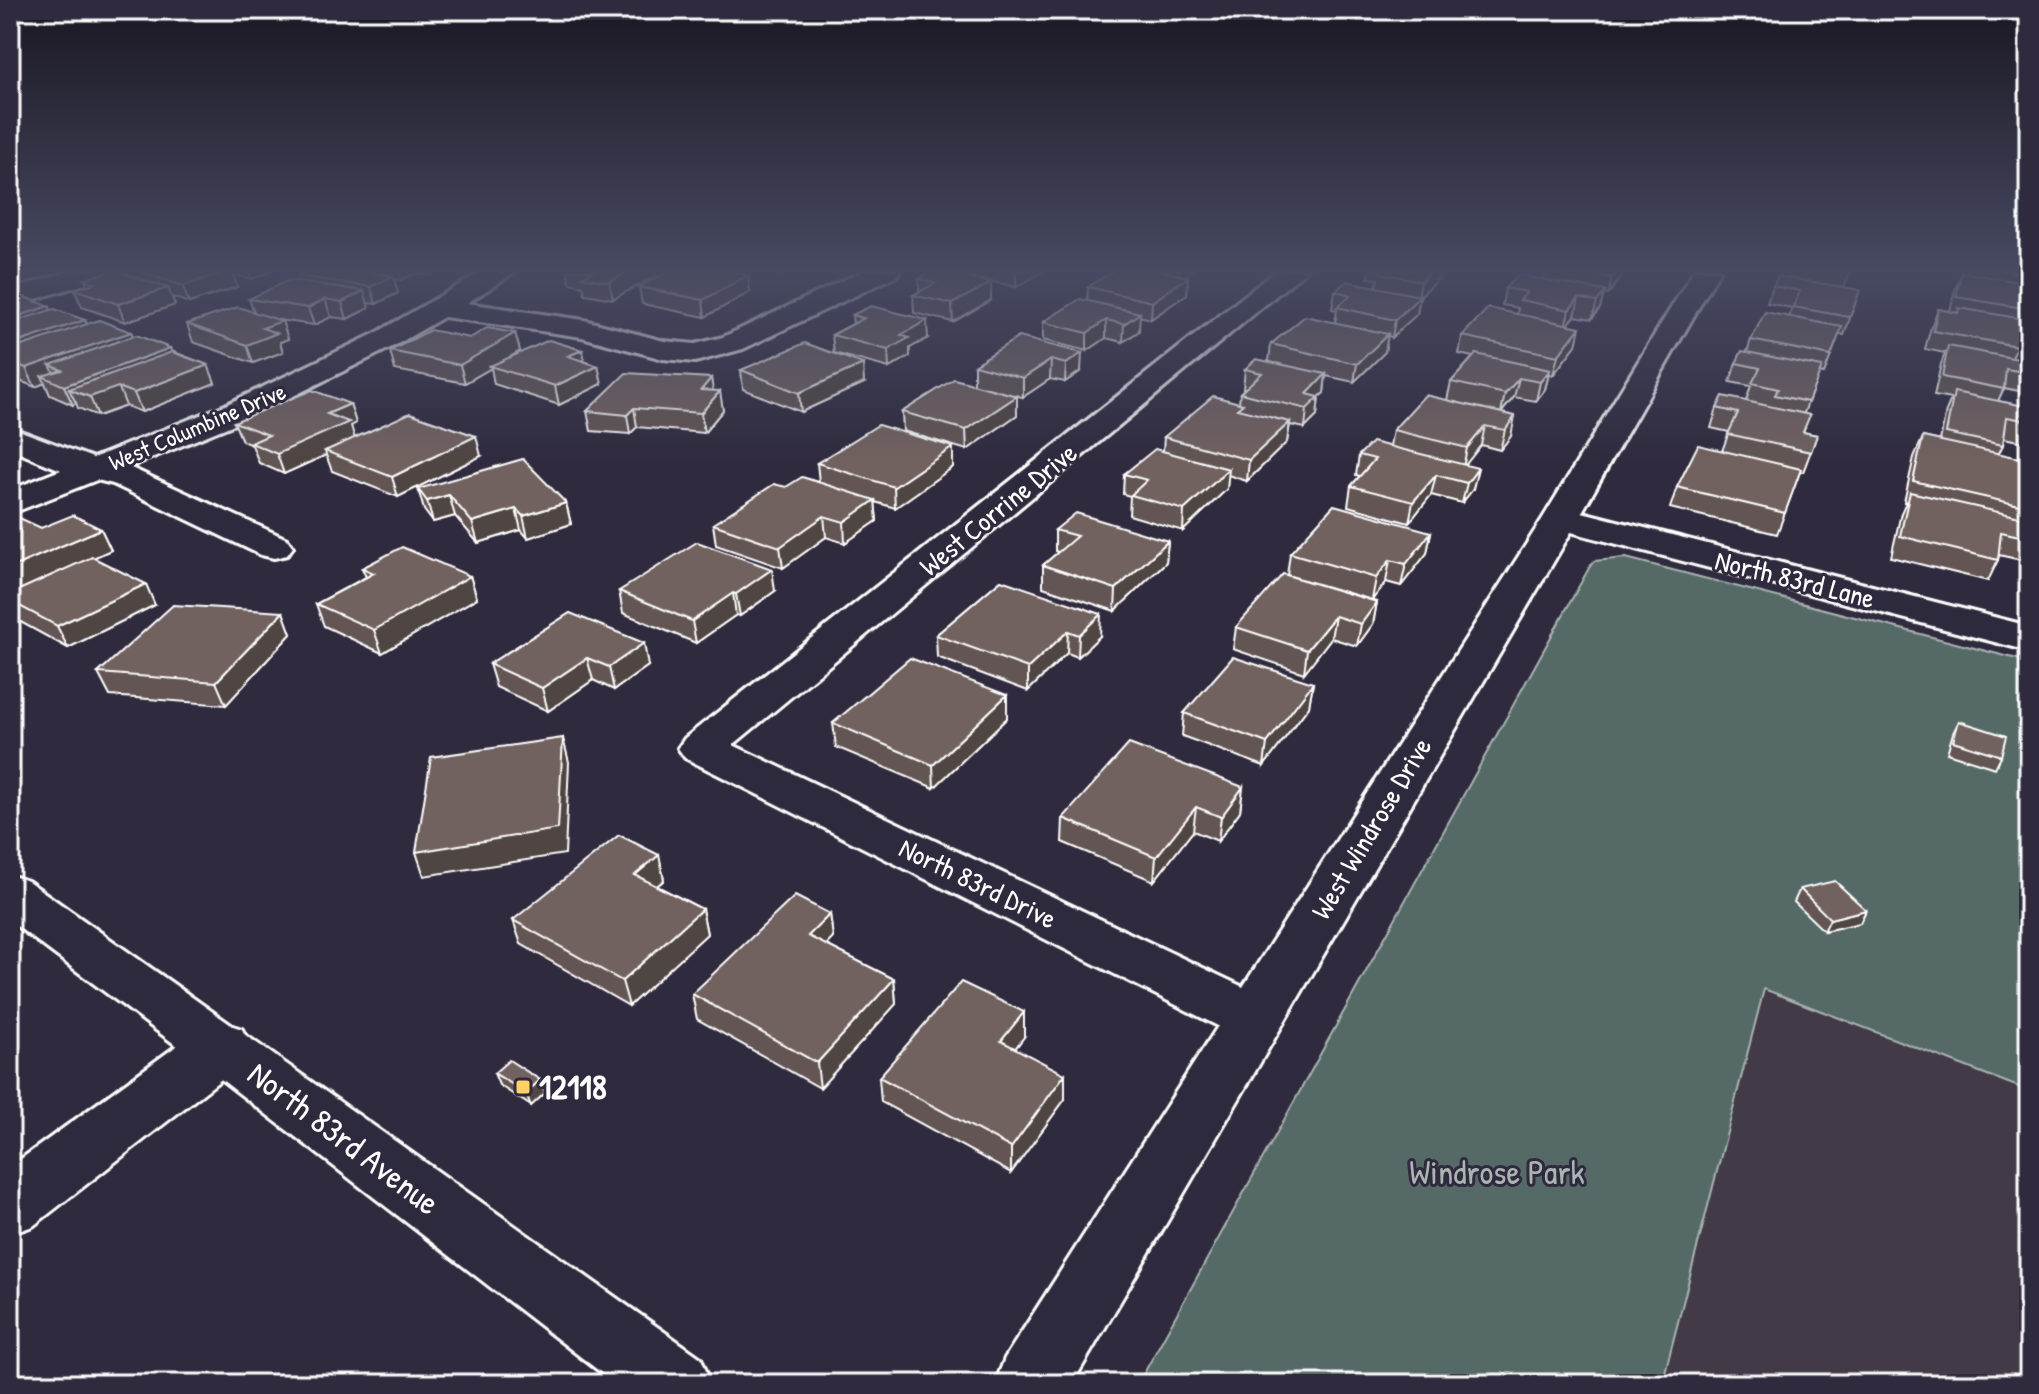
<svg xmlns="http://www.w3.org/2000/svg" width="2039" height="1394" viewBox="0 0 2039 1394" font-family="'Patrick Hand',sans-serif">
<rect width="100%" height="100%" fill="#2f2a3d"/>
<filter id="ink" filterUnits="userSpaceOnUse"><feTurbulence type="fractalNoise" baseFrequency=".0125" numOctaves="2"/><feDisplacementMap in="SourceGraphic" scale="16" xChannelSelector="R" yChannelSelector="G"/><feConvolveMatrix kernelMatrix="1 2 1 2 8 2 1 2 1" color-interpolation-filters="sRGB"/></filter>
<g filter="url(#ink)">
<path fill="#433b47" d="M1764,989l265,102v293h-367z"/>
<path fill="#546a66" stroke="#aab4b2" stroke-width="2" d="M1626,558l403,104v429l-265,-102 -102,395h-524l451,-816 5,-7z"/>
<g fill="none" stroke-linecap="round" stroke-linejoin="round">
<g stroke="#fff" stroke-width="6">
<g id="minor">
<path d="M74,270h41l-4,6 -101,31v-17z"/>
<path d="M485,270h33l-51,33 117,17 80,21 31,3 28,-7 142,-67h35l-4,6 -153,73 -48,13 -32,-3 -81,-22 -138,-20 -50,29 -147,73 -118,48 158,72 6,8 -6,8 -13,3 -13,-3 -148,-71 -16,-4 -87,34v-24l51,-20 -51,-21v-22l83,31 132,-53 149,-71z"/>
<path d="M1277,270h30l-574,475 510,242 300,-469 151,-248h26l-138,242 447,114v25l-458,-119 -499,852h-77l10,-26 213,-332 -533,-268 -7,-10 7,-10z"/>
<path d="M221,1022l21,7 8,17 -8,17 -209,163 -23,8v-67l190,-138z"/>
</g>
</g>
<g stroke="#fff" stroke-width="6">
<path id="primary" d="M10,875l18,6 673,477 10,26h-95l-416,-321 -190,-142z"/>
</g>
<use href="#minor" fill="#2f2a3d" fill-rule="evenodd"/>
<use href="#primary" fill="#2f2a3d" fill-rule="evenodd"/>
</g>
<g fill="#625452" stroke="#fff" stroke-width="2">
<path d="M126,270h148l-22,9 -19,-4 4,12 -48,16 -17,-6 3,8 -50,17 -43,-15 -8,-18 13,-4 -2,-6 43,-4z"/>
<path d="M310,270h128l-8,5 -15,-2 -14,7 -7,-1 4,14 -22,11 -9,-1 2,5 -22,11 -16,-2 -17,8 -36,-5 4,1 6,18 -8,3 3,10 -30,11 -60,-21 -6,-18 67,-12 -5,-13 50,-18 -1,-5z"/>
<path d="M567,270h88l1,5 -43,24 -28,-5 -2,-8 -13,-3z"/>
<path d="M765,270h29l-10,5z"/>
<path d="M935,270l56,30 -38,22 -39,-9 -1,-18 6,-3v-13z"/>
<path d="M971,270h75l-30,17 -44,-10z"/>
<path d="M1115,270h79l-9,6 3,1 -1,17 -36,25 -12,-3v15l-16,11 -17,-4 -19,13 -44,-11v-18l44,-21 1,-14z"/>
<path d="M1370,270h71l-1,7 -20,19 -3,18 -25,23 -5,-1 -2,16 -31,30 -28,-6 -2,17 -5,4 -2,19 -12,12 -15,-3 -3,17 -40,39 -19,-6 -1,14 -44,42 -54,-16 1,-19 -7,-2 1,-20 39,-23 1,-14 75,-34 1,-10 5,-5h-2l2,-19 24,-8 2,-17 64,-21 2,-13 -5,-1 3,-18 41,-4 2,-8 -10,-1z"/>
<path d="M1545,270h79l-2,5 -14,20 -4,-1 -4,14 -8,11 -17,-3 -7,8 8,21 -23,30 -4,-1 -4,15 -9,12 -22,-4 -13,16 10,23 -11,14 -19,-5 -16,20 8,24 -11,14 -31,-8 -22,28 -61,-17 3,-20 9,-10 -4,-1 3,-20 31,-9 3,-16 54,-30 4,-18 22,-25 -14,-3 3,-18 55,-22 1,-6 -16,-3 3,-17 38,-9z"/>
<path d="M1782,270h69l-7,18 16,2 -16,45 -5,-1 -15,40 -5,-1 -15,40 -1,19 14,3 -14,37h-3l-23,62 -107,-26 7,-21 45,-36 7,-19 -18,-4 6,-20 29,-7 5,-15 -21,-4 6,-19 11,-11 4,-12 38,-23 3,-9 -25,-5 6,-17 7,-10z"/>
<path d="M1967,270h62v81l-13,-3 -4,10 17,3v32l-25,-5 -6,13 31,6 -1,36 -24,-5 -1,7 -4,8 29,54 -5,11 6,1v25l-8,16 -22,-5 -1,5 -10,21 -97,-24 10,-44 5,-11h-2l10,-45 9,-20 17,4 6,-30 5,-12 -17,-3 7,-32 4,-11 -20,-4 6,-22 7,-18 12,2 5,-22 7,-17 5,1z"/>
<path d="M639,287l111,5 -45,25 -63,-13z"/>
<path d="M10,299l75,21 2,4 44,8 2,4 75,29 7,18 -73,29 -16,-6 -28,10 -20,-8 -2,-5 -3,2 -23,-10 -5,-12 -10,4 -25,-10z"/>
<path d="M852,315l76,23 -18,10v8l-21,12 -55,-15 -2,-18 21,-11z"/>
<path d="M515,333l5,18 -9,5 71,-6 2,11 14,5 4,18 -43,21 -65,-21 -3,-16 -26,15 -70,-13 -5,-19 80,-13z"/>
<path d="M1019,337l62,34 -16,11 -15,-3 -27,18 -6,-1v19l-50,35 -64,-19 -1,-19 72,-28v-19z"/>
<path d="M741,370l123,13 -63,29 -58,-23z"/>
<path d="M711,378l2,13 10,19 -19,23 -67,-6 -7,7 -39,-3 -4,-20z"/>
<path d="M350,404l6,19 -5,3 3,12 127,18 -83,41 -66,-26 -6,-16 -42,19 -25,-11 -7,-18 -10,-4 -8,-19z"/>
<path d="M953,447v20l-58,41 -20,-6 2,19 -32,22 -19,-6 -43,31 -67,-23 -3,-21 73,-37 33,-5 -2,-19z"/>
<path d="M418,489l148,14 5,21 -43,14 -7,-8 -43,13 -23,-27 -22,6 -9,-12z"/>
<path d="M10,516l31,12 60,1 10,21 -18,8 62,47 -87,43 -53,-29 -5,-9z"/>
<path d="M1055,530l113,11 -2,21 -51,49 -72,-24v-22l15,-13 -3,-1z"/>
<path d="M1431,532l-4,21 -26,33 -15,-4 -14,18 -85,-25 3,-22z"/>
<path d="M362,568l108,8 7,22 -95,55 -58,-27 -8,-22 50,-27z"/>
<path d="M1001,580l99,56 -22,21 -11,-4 -39,38 -91,-34 -1,-22z"/>
<path d="M619,591h156l-35,25 -4,-1 -40,28 -73,-30z"/>
<path d="M1377,602l-4,22 -16,22 -26,-8 -27,35 -71,-24 3,-22z"/>
<path d="M283,612l8,22 -65,71 -116,-9 -12,-23z"/>
<path d="M570,613l78,53 -34,24 -21,-10 -45,31 -52,-24 -7,-23z"/>
<path d="M1313,683l-4,23 -45,60 -82,-30 2,-23z"/>
<path d="M1007,695v23l-73,70 -98,-41 -3,-24z"/>
<path d="M1959,721l42,35 -6,12 -48,-15 6,-20z"/>
<path d="M1243,787l-3,24 -22,30 -25,-10 -39,50 -92,-39 1,-24z"/>
<path d="M659,855l5,25 -7,6 45,23 5,25 -78,72 -108,-62 -8,-24z"/>
<path d="M1800,889l66,21 -6,13 -36,8 -30,-29z"/>
<path d="M830,914l3,24 -7,7 68,34 2,25 -76,84 -123,-69 -5,-25z"/>
<path d="M1024,1037l-9,12 50,50 -54,74 -130,-71 -2,-25z"/>
<path d="M494,1073l46,7 5,13 -14,13 -32,-21z"/>
</g>
<g fill="#504542" stroke="#fff" stroke-width="2">
<path d="M10,270h4l2,6 -6,2z"/>
<path d="M231,270l6,17 -48,16 -6,-17z"/>
<path d="M249,270h25l-22,9z"/>
<path d="M376,270h8l3,9 6,-3 5,17 -22,11 -5,-17v-14z"/>
<path d="M399,270h15l1,3 -14,7z"/>
<path d="M631,270h24l1,5 -43,24 -4,-17z"/>
<path d="M784,270h10l-10,5z"/>
<path d="M1016,270h30l-30,17z"/>
<path d="M1179,270h15l-16,11z"/>
<path d="M1432,270h9l-1,7 -22,21 3,-17z"/>
<path d="M1618,270h6l-2,5 -14,20 4,-17z"/>
<path d="M748,275l2,17 -45,25 -2,-17z"/>
<path d="M1188,277l-1,17 -36,25 1,-17z"/>
<path d="M991,283v17l-38,22 -1,-18z"/>
<path d="M168,288l7,17 -50,17 -7,-18z"/>
<path d="M364,291l5,17 -22,11 -5,-17z"/>
<path d="M1605,291l-5,17 -8,11 5,-17z"/>
<path d="M1420,296l-3,18 -25,23 3,-17z"/>
<path d="M1579,298l-4,18 -10,12 4,-18z"/>
<path d="M325,299l6,18 -17,8 -6,-17z"/>
<path d="M49,306l8,18 -47,15v-20z"/>
<path d="M1140,313l-1,18 -16,11 1,-18z"/>
<path d="M85,320l8,18 -83,24v-17z"/>
<path d="M927,320l1,18 -18,10v8l-21,12 -1,-18 13,-15z"/>
<path d="M1106,320v18l-19,13v-18z"/>
<path d="M282,321l6,18 -8,3 3,10 -30,11 -6,-18 15,-17z"/>
<path d="M1580,327l-4,18 -23,30 5,-19z"/>
<path d="M131,332l8,18 -77,20 -12,-5 7,14 -15,-3 3,7 -10,4 -9,-19z"/>
<path d="M515,333l5,18 -27,16 -3,-1 1,2 -26,15 -5,-18z"/>
<path d="M1388,334l-3,18 -31,30 3,-18z"/>
<path d="M170,348l7,18 -58,22 7,18 -28,10 -8,-19 -21,-8 7,14 -3,2 -9,-19z"/>
<path d="M582,350l4,18 -18,-12z"/>
<path d="M1082,353l-1,18 -16,11 1,-18z"/>
<path d="M1051,360l-1,19 -27,18v-19z"/>
<path d="M863,364l1,19 -63,29 -2,-19z"/>
<path d="M208,365l7,18 -73,29 -8,-19z"/>
<path d="M598,366l4,18 -43,21 -4,-19z"/>
<path d="M1550,370l-5,19 -9,12 4,-19z"/>
<path d="M1326,374l-2,19 -5,4 -2,19 -12,12 2,-19v-15z"/>
<path d="M711,378l3,19 -13,-7z"/>
<path d="M1519,378l-5,19 -13,16 4,-19z"/>
<path d="M720,391l3,19 -19,23 -3,-20z"/>
<path d="M1017,396v19l-50,35 -1,-20z"/>
<path d="M350,404l6,19 -5,3 5,16 -31,9 1,4 -42,19 -7,-20 50,-40z"/>
<path d="M634,408l3,19 -7,7 -3,-19z"/>
<path d="M1515,416l-4,20 -11,14 5,-20z"/>
<path d="M1290,422l-3,20 -40,39 2,-21z"/>
<path d="M1485,426l-4,19 -18,23 4,-20z"/>
<path d="M476,436l5,20 -83,41 -6,-20z"/>
<path d="M953,447v20l-58,41 -1,-21z"/>
<path d="M1478,468l-5,21 -11,14 5,-20z"/>
<path d="M1229,469l-2,20 -44,42 1,-21z"/>
<path d="M1436,475l-5,20 -22,28 4,-21z"/>
<path d="M449,495l6,21 -22,6 -6,-21z"/>
<path d="M875,500l2,21 -32,22 -1,-21z"/>
<path d="M566,503l5,21 -43,14 -5,-22z"/>
<path d="M516,509l5,21 -43,13 -6,-21z"/>
<path d="M824,516l2,21 -43,31 -3,-21z"/>
<path d="M101,529l10,21 -101,45v-27z"/>
<path d="M1431,532l-4,21 -26,33 5,-22z"/>
<path d="M1168,541l-2,21 -51,49 1,-22z"/>
<path d="M1390,560l-4,22 -14,18 4,-22z"/>
<path d="M772,569l3,22 -35,25 -4,-22z"/>
<path d="M470,576l7,22 -95,55 -8,-23z"/>
<path d="M146,584l9,21 -87,43 -11,-22z"/>
<path d="M733,593l3,22 -40,28 -4,-22z"/>
<path d="M1377,602l-4,22 -16,22 4,-22z"/>
<path d="M283,612l8,22 -65,71 -10,-23z"/>
<path d="M1101,614l-1,22 -22,21 1,-22z"/>
<path d="M1335,616l-4,22 -27,35 3,-23z"/>
<path d="M1068,631l-1,22 -39,38v-23z"/>
<path d="M644,643l4,23 -34,24 -5,-23z"/>
<path d="M587,658l6,22 -45,31 -6,-23z"/>
<path d="M1313,683l-4,23 -45,60 3,-23z"/>
<path d="M1007,695v23l-73,70 -1,-23z"/>
<path d="M563,738l6,24 -4,92 -141,22 -8,-24z"/>
<path d="M1243,787l-3,24 -22,30 3,-24z"/>
<path d="M1196,807l-3,24 -39,50 2,-24z"/>
<path d="M659,855l5,25 -23,19 -6,-24z"/>
<path d="M702,909l5,25 -78,72 -7,-25z"/>
<path d="M1866,910l-6,13 -36,8 6,-12z"/>
<path d="M830,914l3,24 -22,23 -3,-25z"/>
<path d="M894,979l2,25 -76,84 -3,-25z"/>
<path d="M1024,1012v25l-23,29v-25z"/>
<path d="M1065,1074v25l-54,74v-25z"/>
<path d="M540,1080l5,13 -14,13 -5,-13z"/>
</g>
<g fill="#72625f" stroke="#fff" stroke-width="2">
<path d="M114,270l54,18 -50,16 -44,-15 21,-6 -10,-4z"/>
<path d="M136,270h93l-46,16z"/>
<path d="M310,270h66l-5,3 22,3 -22,11 -73,-11z"/>
<path d="M588,270h43l-22,12 -27,-5 11,-6z"/>
<path d="M671,270h54l23,5 -45,25 -64,-13z"/>
<path d="M935,270h2l54,13 -39,21 -39,-9 23,-12 -17,-4z"/>
<path d="M1115,270h42l31,7 -36,25 -64,-15z"/>
<path d="M1381,270h51l-11,11 -42,-8z"/>
<path d="M1573,270h45l-6,8z"/>
<path d="M1836,270h14l-1,3z"/>
<path d="M2004,270h25v5z"/>
<path d="M1962,272l67,12v25l-73,-12z"/>
<path d="M1518,275l87,16 -8,11 -18,-4 -10,12 -49,-10 7,-8 -22,-4z"/>
<path d="M1778,276l82,14 -10,27 -57,-10 7,-16 -27,-5z"/>
<path d="M289,280l75,11 -22,11 -17,-3 -17,9 -59,-9z"/>
<path d="M1347,281l73,15 -25,24 -58,-13 14,-12 -16,-4z"/>
<path d="M21,296l28,10 -39,13v-20z"/>
<path d="M1080,299l60,14 -16,11 -18,-4 -19,13 -44,-11z"/>
<path d="M871,306l56,14 -26,15 8,3 -21,12 -56,-15 32,-17 -12,-3z"/>
<path d="M238,307l44,14 -20,7 15,5 -30,12 -60,-21z"/>
<path d="M1488,308l92,19 -22,29 -96,-20z"/>
<path d="M1959,308l70,12v11l-10,-2 -2,17 -84,-15 5,-22 20,4z"/>
<path d="M54,309l31,11 -75,25v-22z"/>
<path d="M1765,312l77,15 -11,29 -80,-16z"/>
<path d="M1305,316l83,18 -31,30 -86,-20z"/>
<path d="M99,320l32,12 -105,36 -16,-6v-12z"/>
<path d="M487,328l28,5 -55,32 -70,-14 40,-21 40,8z"/>
<path d="M136,335l34,13 -106,38 -22,-10 20,-6 -12,-5z"/>
<path d="M1019,337l63,16 -16,11 -15,-4 -28,18 -49,-13z"/>
<path d="M549,340l33,10 -14,6 30,10 -43,20 -65,-20z"/>
<path d="M805,343l58,21 -64,29 -58,-23z"/>
<path d="M1948,346l81,15v12l-23,-4 -2,20 -62,-12z"/>
<path d="M1742,351l80,16 -14,35 -33,-7 3,-6 -26,-6 8,-15 -24,-5z"/>
<path d="M172,352l36,13 -74,28 -16,-6 -28,10 -21,-8z"/>
<path d="M1476,354l74,16 -10,12 -21,-4 -14,16 -54,-12z"/>
<path d="M1256,359l70,15 -19,20 12,3 -12,12 -67,-16 22,-20 -17,-4z"/>
<path d="M626,373l85,5 -10,12 19,1 -19,22 -67,-5 -7,7 -40,-4z"/>
<path d="M954,379l63,17 -51,34 -64,-18z"/>
<path d="M312,390l38,14 -23,10 22,8 -72,32 -26,-11 18,-8 -35,-13z"/>
<path d="M1954,392l75,15v14l-22,-4 -4,28 -57,-12z"/>
<path d="M1425,395l90,21 -10,14 -20,-4 -18,22 -74,-18z"/>
<path d="M1213,396l30,8 -6,5 53,13 -41,38 -85,-23z"/>
<path d="M1723,396l87,19 -7,17 14,3 -6,17 -83,-18 10,-21 -21,-5z"/>
<path d="M410,413l66,23 -84,41 -67,-26z"/>
<path d="M878,425l75,22 -59,40 -77,-24z"/>
<path d="M1923,437l106,23 -1,47 -115,-26z"/>
<path d="M1372,442l106,26 -11,15 -31,-8 -23,27 -62,-16 24,-27 -16,-4z"/>
<path d="M1698,445l103,24 -16,44 -108,-26z"/>
<path d="M1155,449l74,20 -45,41 -53,-15 16,-15 -23,-6z"/>
<path d="M523,459l43,44 -43,13 -7,-7 -44,13 -23,-27 -22,6 -9,-12z"/>
<path d="M802,477l73,23 -31,22 -20,-6 -44,31 -67,-23 61,-40 12,3z"/>
<path d="M1910,492l119,27v19l-28,-6 -3,28 -98,-24z"/>
<path d="M1334,505l97,27 -25,32 -16,-4 -14,18 -86,-25z"/>
<path d="M1076,513l92,28 -52,48 -73,-24 34,-29 -22,-6z"/>
<path d="M13,515l28,13 32,-13 28,14 -91,39v-52z"/>
<path d="M697,542l75,27 -36,25 -3,-1 -41,28 -73,-30z"/>
<path d="M402,547l68,29 -96,54 -58,-26 58,-31 -12,-5z"/>
<path d="M92,557l54,27 -89,42 -47,-25v-7z"/>
<path d="M1283,574l94,28 -16,22 -26,-8 -28,34 -71,-23z"/>
<path d="M1001,580l100,34 -22,21 -11,-4 -40,37 -92,-33z"/>
<path d="M173,605l110,7 -67,70 -118,-9z"/>
<path d="M570,613l74,30 -35,24 -22,-9 -45,30 -53,-24z"/>
<path d="M1233,657l80,26 -46,60 -83,-30z"/>
<path d="M910,658l97,37 -74,70 -100,-42z"/>
<path d="M1959,721l47,15 -5,20 -48,-15z"/>
<path d="M563,738l-5,91 -142,23 15,-95z"/>
<path d="M1129,744l114,43 -22,30 -25,-10 -40,50 -93,-39z"/>
<path d="M619,835l40,20 -24,20 67,34 -80,72 -109,-61z"/>
<path d="M1835,881l31,29 -36,9 -30,-30z"/>
<path d="M795,896l35,18 -22,22 86,43 -77,84 -125,-69z"/>
<path d="M961,982l63,30 -23,29 64,33 -54,74 -132,-71z"/>
<path d="M509,1060l31,20 -14,13 -32,-20z"/>
</g>
</g>
<linearGradient id="sky" x2="0" y2="1"><stop stop-color="#1a1722"/><stop offset="0.58" stop-color="#474a62"/><stop offset="1" stop-color="#474a62" stop-opacity="0"/></linearGradient>
<rect width="2039" height="466" fill="url(#sky)"/>
<rect fill="#ffd166" stroke="#2f2a3d" stroke-width="3" x="515" y="1079" width="16" height="16" rx="4"/>
<g text-anchor="middle" dominant-baseline="central" stroke-width="6" stroke-linejoin="round" paint-order="stroke">
<g font-size="24" fill="#fff" stroke="#2f2a3d">
<text transform="translate(197 426) rotate(-23)">West Columbine Drive</text>
</g>
<g font-size="28" fill="#fff" stroke="#2f2a3d">
<text transform="translate(998 509) rotate(-39)">West Corrine Drive</text>
<text transform="translate(1795 579) rotate(14)">North 83rd Lane</text>
<text transform="translate(1371 828) rotate(-59)">West Windrose Drive</text>
<text transform="translate(978 883) rotate(26)">North 83rd Drive</text>
</g>
<g font-size="34" font-weight="bold" fill="#fff" stroke="#2f2a3d" text-anchor="start">
<text x="539" y="1087">12118</text>
</g>
<g font-size="34" fill="#fff" stroke="#2f2a3d">
<text transform="translate(344 1138) rotate(37)">North 83rd Avenue</text>
</g>
<g font-size="34" fill="#aab4b2" stroke="#2f2a3d">
<text x="1497" y="1172">Windrose Park</text>
</g>
</g>
<rect width="2039" height="1394" fill="none" stroke="#2f2a3d" stroke-width="40"/>
<rect x="20" y="20" width="1999" height="1354" fill="none" stroke="#fff" stroke-width="3" filter="url(#ink)"/>
</svg>
